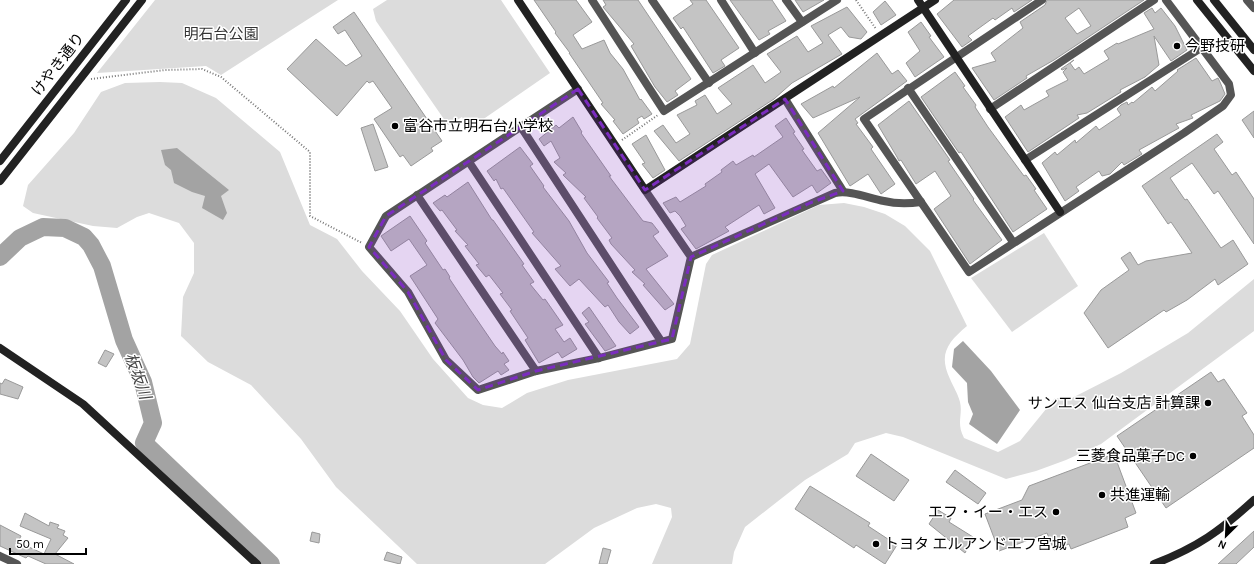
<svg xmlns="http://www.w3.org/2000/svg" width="1254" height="564" viewBox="0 0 1254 564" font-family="Karla,'Noto Sans JP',sans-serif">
<rect width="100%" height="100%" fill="#fff"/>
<g fill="#dcdcdc">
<path d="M155,0h183l-117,75 -15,-9 -109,7z"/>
<path d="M387,0h114l49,73 -81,56 -7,-12 -14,8 -72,-104 -3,-12z"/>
<path d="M160,82l22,1 34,15 64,54 30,73 27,14 25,32 38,40 33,48 35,39 15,7 19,3 25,-15 41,-13 109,-21 13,-15 16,-80 6,-9 107,-50 25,-2 20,4 21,7 20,12 25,25 37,75c-19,16 -29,28 -17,53 3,7 8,15 10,23 3,13 -4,21 4,36l34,14 22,-11 35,-43h17l49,-25 67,-40 66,-54v52l-153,113 -35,16 -30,11 -30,8 -103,-42 -17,-4 -31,10 -7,11 -43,26 -60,47 -11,25 -2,12h-80l20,-47 -1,-9 -15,-4 -19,4 -43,20 -49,36h-128l-81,-77 -35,-48 -50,-54 -43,-23 -27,-26 2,-39 11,-24v-30l-15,-20 -30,-10 -12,4 -20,11 -24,-2 -60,-13 -10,-7 5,-21 46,-52 27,-41 24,-9z"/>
<path d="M1044,233l34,53 -66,46 -41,-54z"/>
</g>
<g fill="#a3a3a3">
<path d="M177,148l52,42 -8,6 6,17 -4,7 -21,-12 3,-12 -13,-4 -18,-9 -3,-13 -6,-5 -4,-15z"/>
<path d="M963,341l28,30 29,39 -23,34 -28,-20 4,-10 -5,-12 -1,-19 -15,-16 2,-18z"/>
</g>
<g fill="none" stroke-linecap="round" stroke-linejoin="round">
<path stroke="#a3a3a3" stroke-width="18" d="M0,257l20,-19 23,-11 22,1 19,9 7,8 11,21 22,74 19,42 10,41 -9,20 127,121"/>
</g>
<g fill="#c4c4c4" stroke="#999" fill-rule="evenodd">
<path d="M534,0h42l16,22 -19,13 9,14 22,-9 6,13 13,16 17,31 1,-1 11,15 -8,5 -2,-3 -5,3 2,4 -16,11 -10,-13 2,-1 -14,-16 2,-1 -34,-50h1l-15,-20 1,-1z"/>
<path d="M603,0h35l53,79 -16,12 3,4 -11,7 -12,-15 -24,-41 3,-2 -31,-37 3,-2z"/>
<path d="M690,0h16l33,48 -18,12 4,6 -12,7 -30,-46 -2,2 -8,-11 20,-14z"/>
<path d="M730,0h42l14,21 -18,10 2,3 -11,6z"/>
<path d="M795,0h29l-21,12z"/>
<path d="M954,0h78l-18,12 -2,-4 -17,12 -2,-2 -25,18 4,4 -10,7 -25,-33z"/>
<path d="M1047,0h97l-90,60 -28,16 1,2 -33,22 -22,-32 24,-7 -5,-8 32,-25 -3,-6 25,-17zM1079,8l12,18 -14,8 -12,-16z"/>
<path d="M885,1l11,14 -15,10 -8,-13z"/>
<path d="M847,7l20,25 -6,7 -12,-2 -8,-10 -13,8 14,19 -50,29 -18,16 -95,62 -25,-30 9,-6 13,18 14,-9 -13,-19 20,-10 -2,-4 10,-6 12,19 15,-10 -14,-16 35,-23 12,18 16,-11 -14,-18 30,-18 11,16 15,-9 -12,-17z"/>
<path d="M1152,8l3,5 6,-5 14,18 12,24 -16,11 -17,-25 5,29 -14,12 -25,13 1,2 -34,21 -10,2 2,3 -51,34 -23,-35 16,-12 3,5 25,-14 -3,-5 22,-11 -5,-8 4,-4 -5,2 -1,-1 13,-9 -4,3 5,7 4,-3 5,7 25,-15 -5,-8 13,-8 1,1 36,-15 -10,-16z"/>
<path d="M354,12l88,129 -11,7 2,3 -22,15 -8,-11 -3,2 -26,-38 18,-11 -19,-27 -4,2 -2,-2 -30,35 -50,-47 29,-30 30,27 16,-10 -17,-26 -7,4 -5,-7z"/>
<path d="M921,22l10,14 -2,1 15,20 -29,20 -9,-14 14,-12 -12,-19z"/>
<path d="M877,53l15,21 6,-4 9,11 -52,38 3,4 -2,1 17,23 -2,2 24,35 -14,10 -13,-20 -18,12 -32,-53 42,-36 -47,21 -12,-14 32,-18 1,2z"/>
<path d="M1196,58l16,23 6,-3 2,4 5,12 -5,7 -29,14 2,3 -17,6 3,4 -40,22 3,4 -18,11 -2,-3 -12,12 -8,2 -3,-5 -23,16 3,4 -14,10 -23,-38 13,-11 2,3 18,-15 1,3 20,-17 3,4 22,-15 -4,-6 4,-4 6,-3 1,3 4,-3 1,1 19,-16 3,4 23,-20 -1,-1z"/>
<path d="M955,72l10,14 -2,1 13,18 -1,2 13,20 36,49 2,-1 10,14 -2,1 13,19 -34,23 -52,-80 -2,1 -38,-56z"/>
<path d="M909,101l41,59 -2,1 26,38 -1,1 29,40 -32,24 -36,-55 17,-13 -16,-25 -19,13 -15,-24 -2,1 -2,-4 -19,-32z"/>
<path d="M1254,111v27l-12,-18z"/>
<path d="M573,117l9,15 -1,1 30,43h-2l34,45 9,2 7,9 -6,4 15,20 -22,13 28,35 -9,6 -22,-25 2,-1 -13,-12 3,-2 -24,-26 -2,-4 3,-2 -15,-20 1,-1 -14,-19 2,-1 -23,-22 3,-2 -12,-11 6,-4 -9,-17 -7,5 -5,-7 17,-14 3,3z"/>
<path d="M786,118l9,14 -2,1 11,16 -2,1 15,21 4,-2 10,14 -14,10 -5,-8 -19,12 -24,-33 -14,10 20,34 -11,6 -5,-9 -34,22 4,4 -33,18 -15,-20 5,-3 -6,-10 -5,-5 -5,2 -7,-10 13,-6 4,5 26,-16 -1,-2 17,-12 -1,-2 12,-9 3,4 17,-10 1,2 29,-20 -8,-11z"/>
<path d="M373,124l15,43 -13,4 -14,-43z"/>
<path d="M1217,134l6,8 -9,7 18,26 4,-3 18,27v45l-36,-53 -4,3 -22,-31 -22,15 15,22 2,-1 34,49 12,-8 15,24 -30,21 -3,-6 -28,21 -21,12 -2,-2 -56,38 -24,-35 17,-23 28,-20 -8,-12 9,-6 8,13 8,-4 46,-8 -21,-31 -3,2 -26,-38z"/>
<path d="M646,135l19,35 -12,8 -11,-14 3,-1 -13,-19z"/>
<path d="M520,147l13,17 -3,2 14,20 -1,1 26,34 18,32 22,29 -2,1 10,15 22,29 -9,7 -11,-12 -11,-17 -3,2 -26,-28 -9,7 -15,-17 6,-3 -29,-33 2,-1 -31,-44 -2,1 -5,-10 -2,2 -7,-10z"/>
<path d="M468,182l24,38h1l31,44 -2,1 12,17 -4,2 13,16 2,-1 18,26 -8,4 9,13 6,-4 7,11 -15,9 -4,-6 -19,11 -14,-23 3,-2 -18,-27 2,-1 -12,-16 3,-1 -14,-18 -3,2 -10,-12 3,-1 -14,-18 3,-1 -13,-14 2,-1 -15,-20 -2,1 -7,-8 12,-8 2,2z"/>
<path d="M410,216l17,25 -2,2 18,27 2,-1 5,8 -1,1 20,30 26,38 7,8 1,-2 6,9 -5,3 5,6 -8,5 -3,-4 -19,12 -6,-6 -10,-17 -28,-37 3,-4 -28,-43 17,-11 -18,-26 -18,12 -10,-15z"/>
<path d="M589,307l27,39 -6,3 -5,2 -20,-27 4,-2 -7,-9z"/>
<path d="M105,350l9,4 -8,13 -8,-4z"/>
<path d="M1211,372l7,10 6,-3 23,34 -5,3 12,19v13l-88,60 -49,-72z"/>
<path d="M5,379l18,8 -5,12 -18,-5v-11l2,1z"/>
<path d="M871,454l38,26 -15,21 -38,-25z"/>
<path d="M1114,454l22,59 -11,5 3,9 -57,22 -2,-5 -15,6 -7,-17 -48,18 -14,-37 37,-14 7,-14z"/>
<path d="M955,470l31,23 -8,11 -32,-22z"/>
<path d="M810,486l60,37 -2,3 29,19 -12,19 -29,-19 -2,3 -59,-39z"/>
<path d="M938,510l13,8 -2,4 24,15 -8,16 -36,-29z"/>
<path d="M25,513l24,13 1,-4 9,3 -2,3 8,3 -2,4 5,3 -13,16 19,10h-28l-18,-8 -2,2 -26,-12v-21l21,11 -3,6 26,12 7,-15 -31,-13z"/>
<path d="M1254,531v16l-18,17h-18z"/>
<path d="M312,532l8,2 -1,9 -9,-2z"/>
<path d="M603,548l8,2 -4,14h-8z"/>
<path d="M387,552l15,5 -2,7 -16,-4z"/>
</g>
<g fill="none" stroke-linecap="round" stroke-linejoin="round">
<g stroke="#777" stroke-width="2" stroke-dasharray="1 2" stroke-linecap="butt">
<path d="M856,0l20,29"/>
<path d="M91,79l74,-9 37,-1 19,8 89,75v64l52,27"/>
<path d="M622,140l36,-25"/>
</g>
<g stroke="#555" stroke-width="8">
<path d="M592,0l72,111 173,-111"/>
<path d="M652,0l57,83"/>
<path d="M721,0l34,53"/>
<path d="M786,0l16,22"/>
<path d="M1042,0l-178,119 105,153 215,-139 39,-27 8,-11 -2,-11 -63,-84"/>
<path d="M1247,0l7,8"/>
<path d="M908,88l105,154"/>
<path d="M578,89l-192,127 -17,31 39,45 38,68 32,30 58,-19 63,-13 73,-19 19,-82 -46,-67"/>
<path d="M785,99l58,92"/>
<path d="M990,109l164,-109"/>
<path d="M521,127l140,214"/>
<path d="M1025,160l176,-112"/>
<path d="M469,162l130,196"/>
<path d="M417,195l119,176"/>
<path d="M691,257l144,-64c16,-3 33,5 49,8 12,3 24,3 37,1"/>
<path d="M0,556l17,8"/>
</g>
<g stroke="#222" stroke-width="8">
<path d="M518,0l127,190 290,-190"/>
<path d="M918,0l142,212"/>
<path d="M1197,0l57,71"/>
<path d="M1214,0l40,50"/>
<path d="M0,161l126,-161"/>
<path d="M0,181l142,-181"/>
<path d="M0,348l83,56 174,160"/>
<path d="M1154,564c44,-17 66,-33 100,-64"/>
</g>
</g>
<path fill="#7b2cbf" fill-opacity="0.2" stroke="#7b2cbf" stroke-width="3" stroke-dasharray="8 5" stroke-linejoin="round" d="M578,89l67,101 140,-91 58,92 -33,12 -119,54 -19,82 -136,32 -58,19 -32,-30 -38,-68 -39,-45 17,-31z"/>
<g fill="#000" stroke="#fff" stroke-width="1.5">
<circle cx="1177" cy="46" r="4"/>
<circle cx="395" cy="126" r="4"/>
<circle cx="1208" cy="403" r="4"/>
<circle cx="1193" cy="456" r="4"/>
<circle cx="1102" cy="495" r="4"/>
<circle cx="1056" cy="512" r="4"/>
<circle cx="876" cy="544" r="4"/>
</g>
<g text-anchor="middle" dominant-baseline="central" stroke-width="3" stroke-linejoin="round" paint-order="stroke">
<g font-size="15" fill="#333" stroke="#fff">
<text x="221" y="34">明石台公園</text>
</g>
<g font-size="15" fill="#000" stroke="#fff" text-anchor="start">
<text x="1185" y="46">今野技研</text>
<text x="403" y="126">富谷市立明石台小学校</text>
<text x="1200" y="403" text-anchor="end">サンエス 仙台支店 計算課</text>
<text x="1185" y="456" text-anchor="end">三菱食品菓子DC</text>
<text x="1110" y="495">共進運輸</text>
<text x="1048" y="512" text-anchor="end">エフ・イー・エス</text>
<text x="884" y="544">トヨタ エルアンドエフ宮城</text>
</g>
<g font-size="15" fill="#000" stroke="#fff">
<text transform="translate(58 64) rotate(-52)">けやき通り</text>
</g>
<g font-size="16" font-style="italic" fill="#444" stroke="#fff">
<text transform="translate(138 376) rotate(70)">板坂川</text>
</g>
</g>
<g transform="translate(1226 536) rotate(204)" stroke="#ffffff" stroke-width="3" paint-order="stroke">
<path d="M0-3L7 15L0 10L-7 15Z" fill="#000000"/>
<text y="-6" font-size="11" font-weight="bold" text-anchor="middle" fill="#000000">N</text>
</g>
<path d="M10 548v6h76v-6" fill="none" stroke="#000000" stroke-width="2"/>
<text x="16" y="548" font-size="12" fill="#000000" stroke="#ffffff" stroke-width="3" paint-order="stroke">50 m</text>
</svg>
